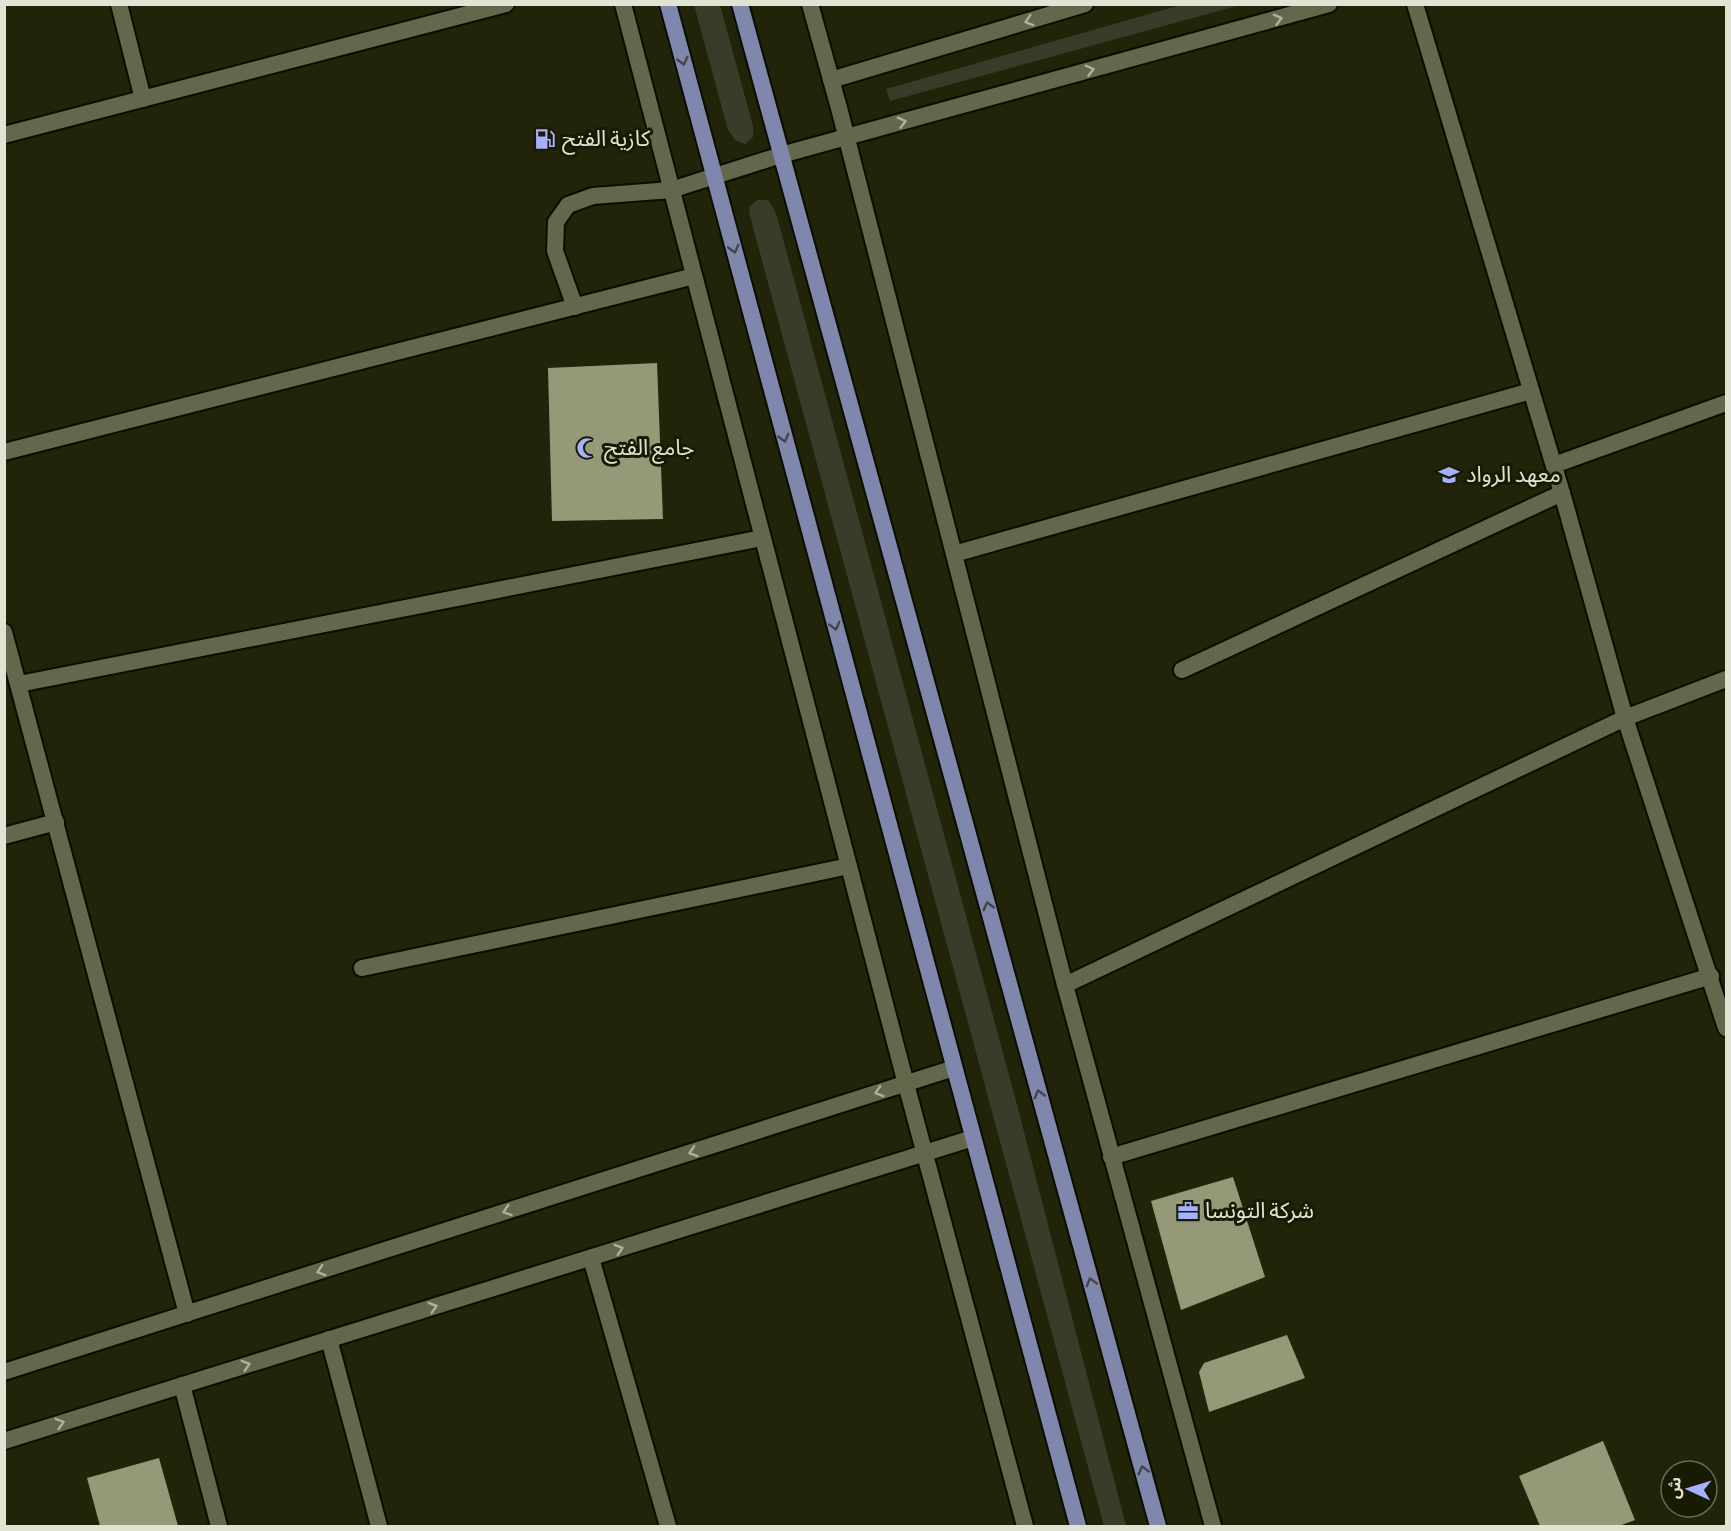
<svg xmlns="http://www.w3.org/2000/svg" width="1731" height="1531" viewBox="0 0 1731 1531" font-family="'Alegreya Sans','Noto Sans Arabic',sans-serif">
<rect width="100%" height="100%" fill="#22240a"/>
<g fill="#3a3b28">
<path d="M694,5h26l33,121v11l-8,7 -10,-4 -7,-10z"/>
<path d="M1181,5h59l-350,96 -4,-12z"/>
<path d="M757,200h11l8,13 240,888 110,425h-22l-354,-1310 -1,-9z"/>
</g>
<g fill="#969978">
<path d="M657,363l6,156 -111,2 -4,-153z"/>
<path d="M1233,1177l32,100 -84,33 -30,-109z"/>
<path d="M1287,1335l18,43 -96,34 -10,-40 5,-9z"/>
<path d="M1603,1441l32,79 -16,6h-79l-21,-50z"/>
<path d="M159,1458l19,68h-78l-13,-48z"/>
</g>
<g fill="none" stroke-linecap="round" stroke-linejoin="round">
<g stroke="#0c0d00" stroke-width="20">
<path id="service" d="M575,307l-20,-56 1,-29 12,-17 25,-9 78,-6"/>
</g>
<g stroke="#0c0d00" stroke-width="20">
<g id="minor">
<path d="M119,4l24,95"/>
<path d="M623,4l283,1080 119,442"/>
<path d="M810,4l29,104 226,877 148,541"/>
<path d="M1415,4l147,489 63,225 101,310"/>
<path d="M831,80l254,-76"/>
<path d="M4,135l502,-131"/>
<path d="M671,190l110,-35 548,-151"/>
<path d="M4,452l690,-176"/>
<path d="M1554,465l172,-62"/>
<path d="M954,554l577,-163"/>
<path d="M4,632l183,682"/>
<path d="M1182,670l380,-177"/>
<path d="M19,684l743,-146"/>
<path d="M4,836l52,-14"/>
<path d="M362,968l487,-102"/>
<path d="M1065,985l560,-267 101,-39"/>
<path d="M1111,1157l600,-181"/>
<path d="M591,1258l77,268"/>
<path d="M329,1339l50,187"/>
<path d="M4,1372l950,-304"/>
<path d="M182,1385l37,141"/>
<path d="M4,1441l969,-303"/>
</g>
</g>
<g stroke="#0c0d00" stroke-width="20">
<g id="primary">
<path d="M668,4l410,1522"/>
<path d="M740,4l418,1522"/>
</g>
</g>
<use href="#service" stroke="#64674b" stroke-width="16"/>
<use href="#minor" stroke="#64674b" stroke-width="16"/>
<use href="#primary" stroke="#8087ad" stroke-width="16"/>
</g>
<defs><path id="oneway-chevron" d="M-2-3.5L2.5 0L-2 3.5" fill="none" stroke-width="1.6" stroke-linecap="round" stroke-linejoin="round" transform="scale(1.5)"/></defs>
<g stroke="#afb19d">
<use href="#oneway-chevron" transform="translate(1278 19) rotate(-15)"/>
<use href="#oneway-chevron" transform="translate(1029 21) rotate(163)"/>
<use href="#oneway-chevron" transform="translate(1090 70) rotate(-15)"/>
<use href="#oneway-chevron" transform="translate(902 122) rotate(-15)"/>
<use href="#oneway-chevron" transform="translate(879 1092) rotate(162)"/>
<use href="#oneway-chevron" transform="translate(693 1152) rotate(162)"/>
<use href="#oneway-chevron" transform="translate(507 1211) rotate(162)"/>
<use href="#oneway-chevron" transform="translate(619 1249) rotate(-17)"/>
<use href="#oneway-chevron" transform="translate(321 1271) rotate(162)"/>
<use href="#oneway-chevron" transform="translate(433 1307) rotate(-17)"/>
<use href="#oneway-chevron" transform="translate(246 1365) rotate(-17)"/>
<use href="#oneway-chevron" transform="translate(60 1423) rotate(-17)"/>
</g>
<g stroke="#424647">
<use href="#oneway-chevron" transform="translate(683 61) rotate(75)"/>
<use href="#oneway-chevron" transform="translate(734 249) rotate(75)"/>
<use href="#oneway-chevron" transform="translate(784 438) rotate(75)"/>
<use href="#oneway-chevron" transform="translate(835 626) rotate(75)"/>
<use href="#oneway-chevron" transform="translate(988 906) rotate(-105)"/>
<use href="#oneway-chevron" transform="translate(1039 1094) rotate(-105)"/>
<use href="#oneway-chevron" transform="translate(1091 1282) rotate(-105)"/>
<use href="#oneway-chevron" transform="translate(1143 1470) rotate(-105)"/>
</g>
<defs>
<g id="fuel-bare" transform="scale(1.62)"><path d="M-5.5-6h7V0h2V4h1.3V-2.5L3-4.5l.8-.8L6-3V5H2.5V1h-1V6h-7ZM-4.2-4.7v3.2H.2V-4.7Z" fill="#a6b1fc" stroke="#191a03" stroke-width="2.5" paint-order="stroke"/></g>
<g id="mosque-bare" transform="scale(1.62)"><path d="M3.5-4.9A6 6 0 1 0 3.5 4.9A5 5 0 1 1 3.5-4.9Z" fill="#a6b1fc" stroke="#191a03" stroke-width="2.5" paint-order="stroke"/></g>
<g id="school-bare" transform="scale(1.62)"><path d="M0-5L7-2L0 1L-7-2ZM-4 1L0 2.5L4 1V4Q0 6-4 4Z" fill="#a6b1fc" stroke="#191a03" stroke-width="2.5" paint-order="stroke"/></g>
<g id="office-bare" transform="scale(1.62)"><path d="M-6-3h4V-5.5h4V-3h4V5H-6ZM-1-4.5V-3h2v-1.5ZM-6 0V1H6V0Z" fill="#a6b1fc" stroke="#191a03" stroke-width="2.5" paint-order="stroke"/></g>
</defs>
<g fill-rule="evenodd">
<use href="#fuel-bare" x="545" y="139"/>
<use href="#mosque-bare" x="587" y="448"/>
<use href="#school-bare" x="1449" y="475"/>
<use href="#office-bare" x="1188" y="1211"/>
</g>
<g text-anchor="middle" dominant-baseline="central" stroke-width="6" stroke-linejoin="round" paint-order="stroke">
<g font-size="22" fill="#e1e3d3" stroke="#191a03" text-anchor="start">
<text x="562" y="139">كازية الفتح</text>
<text x="604" y="448">جامع الفتح</text>
<text x="1466" y="475">معهد الرواد</text>
<text x="1205" y="1211">شركة التونسا</text>
</g>
</g>
<rect width="1731" height="1531" fill="none" stroke="#e1e3d3" stroke-width="12"/>
<g transform="translate(1689 1489) rotate(274)"><circle r="28" fill="#191a03" stroke="#696a56" stroke-width="1.5"/>
<path d="M0-4.5L10 22L0 15L-10 22Z" fill="#a6b1fc"/>
<text y="-9" font-size="16" font-weight="bold" text-anchor="middle" fill="#e1e3d3">ش</text>
</g>
</svg>
